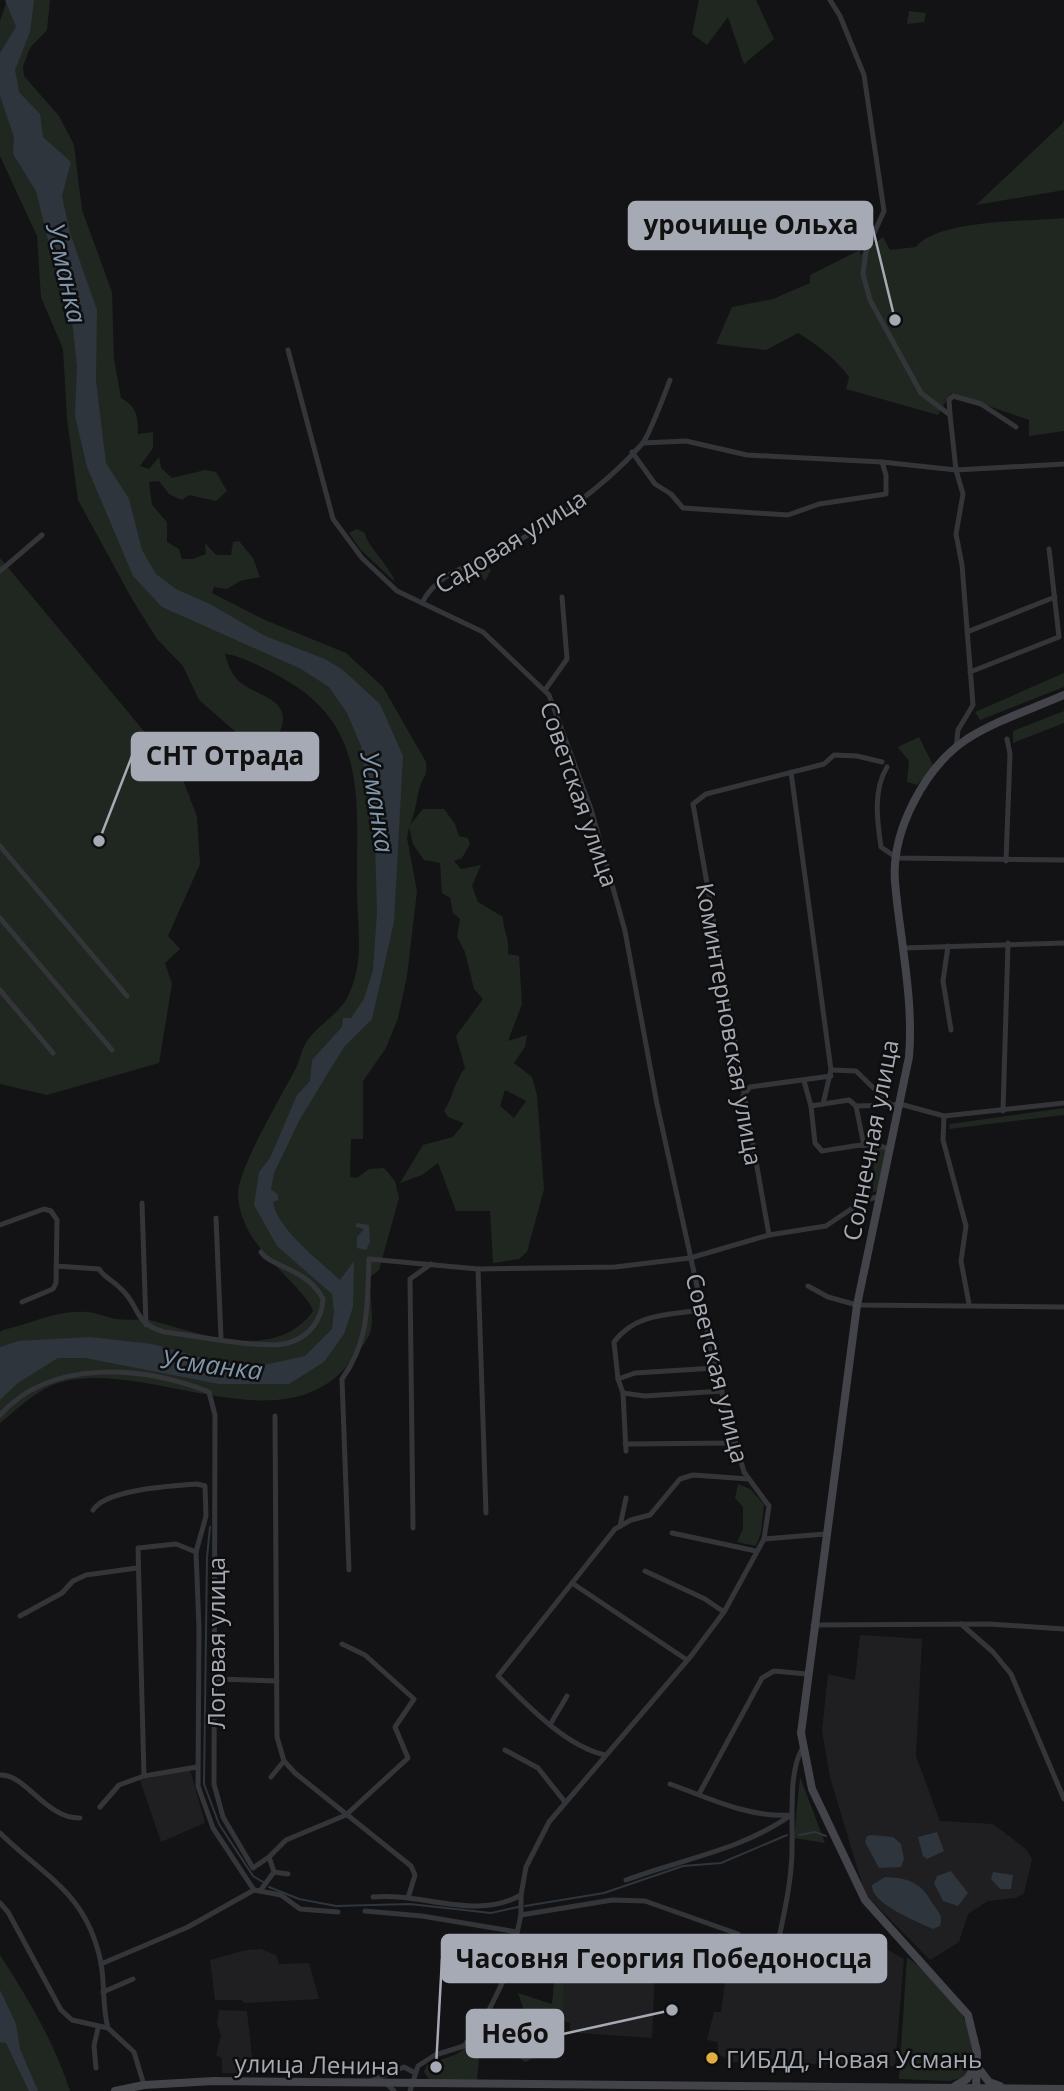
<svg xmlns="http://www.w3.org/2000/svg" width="1064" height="2091" viewBox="0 0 1064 2091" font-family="'Open Sans',sans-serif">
<rect width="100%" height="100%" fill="#131315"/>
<g fill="#1f1f21">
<path d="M860,1635l62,4 -6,117 24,65 53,3 33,25 6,10 -8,34 -8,5 -28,3 -20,13 -9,28 -29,18 -65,-66 -35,-117 -8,-46 6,-57 27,6z"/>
<path d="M190,1769l15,54 -44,19 -21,-62z"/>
<path d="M590,1936l50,3 16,8 -4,91 -73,-5 -9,-3v-7l-13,-5 5,-49 29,-2z"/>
<path d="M845,1937l31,6 28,16 -9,107 -163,-4 -14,-8v-12l-11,-2 7,-28h7l5,-37 6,-9 4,1 7,-20 -5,-6 27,7 75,3z"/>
<path d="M261,1949l15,6 3,9 30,-1 10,36 -74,4 -4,-3h-26l-5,-40 36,-10z"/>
<path d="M219,2010l28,1 7,63 -32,-1v-15l-6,-3 5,-19 -4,-12z"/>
</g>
<g fill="#202721" fill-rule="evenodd">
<path d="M7,0h43l-3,30 -17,18 -7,18 1,10 35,40 15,29 8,65 30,82 2,67 7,39c16,9 17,18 17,36l15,-2v16l-13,18 9,3 10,-12 2,11 11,10 33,-8 11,2 11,19 -11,10 -27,-6 -7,5 -13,-6 -10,-13 -10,1 3,23 15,17v20l12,7 3,10h11l13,-5 -1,-11 11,12h15l2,-13 6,-1 14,17 7,19 -20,4 -13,8 -13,-2 -2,6 53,27 81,33 37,34 43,75c2,14 -4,16 -7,28 -3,13 -4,23 -9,35l13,-16h21l11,15 4,12 9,2 2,6 -8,14 -8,3 7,8 20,-4 -9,21 6,16 25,15c0,16 7,19 5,37l11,2 3,48 -14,37 19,-6 -2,12 -11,16 18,14 5,18 7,94 -17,63 -8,7 -26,4 -3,-52h-34l-18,-48 -16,12 -22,8 23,-38 30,-8 11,-14 -16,-6 -4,-6c9,-13 10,-29 21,-43l-9,-32 27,-37 -9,-10 -9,-37 -8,-15 3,-18 -7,-6 -3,-15 -8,-5 -2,-30 -16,-3 -11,-16 -4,-17 -2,11 10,53 -10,85 -9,42 -12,30 -23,33v58h-12l-1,38 7,1 12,-9 15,-1 11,13 4,17 -20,72 -9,7c-1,16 4,38 1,53 -3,11 -13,22 -20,31 -67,88 -201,-2 -289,21 -24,6 -43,26 -62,41v-91l3,-2c28,-6 53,-20 83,-18 11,0 21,6 31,7 12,2 25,-1 37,2 49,14 123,41 159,-10l-3,-7c-26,-36 -68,-59 -72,-108 -2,-25 46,-104 59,-130 3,-8 5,-17 10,-25 12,-17 34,-28 42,-47 16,-35 8,-68 8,-104 -1,-85 13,-163 -73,-211 -16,-9 -41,-23 -59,-25 3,11 7,22 16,29 21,16 56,17 36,55l-13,7 -27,-12 -38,-33 -16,-34 -26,-27 -25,-40 -54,-99 -11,-81 -4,-70 -22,-52 -4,-61 -37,-80v-135zM505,1090l21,11 -12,17 -14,-12z"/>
<path d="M699,0h57l18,39 -30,25 -16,-47 -21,28 -15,-11z"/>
<path d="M909,11l17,2 -2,9 -17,2z"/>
<path d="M1064,120v70l-88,15 86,-81z"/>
<path d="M1064,218v213l-35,5v-16l-78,-27 -13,22 -92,-26 3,-12c-15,-20 -30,-31 -51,-44l-32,17 -50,-6 16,-37 41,-8 37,-16v-8l50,-25v5l23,-18 7,13 26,-3c23,-28 111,-25 148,-29z"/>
<path d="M357,529l8,4c1,12 25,33 30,49l-35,-33 -11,-16z"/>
<path d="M0,558l182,219 15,40 3,47 -32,72 12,13 -15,14 7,21 -13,79 -112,32 -47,-11z"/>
<path d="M480,562l11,8 -6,11 -7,-9 -12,4 -1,-7z"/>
<path d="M1064,673v14l-84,33 -5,-8z"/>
<path d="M1064,711v12l-51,20v-12z"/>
<path d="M919,737l15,30 -17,18 -10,-3 2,-21 -11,-14z"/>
<path d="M1064,1108v7l-115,14 1,-5z"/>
<path d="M880,1148l7,3 -9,40 -5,1 1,-43z"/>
<path d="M738,1484l12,5 14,15 -3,29 -5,13 -19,-4 6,-13v-22l-8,-9z"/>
<path d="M800,1777l25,66 -31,-5z"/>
<path d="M0,1955c28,43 54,87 70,136h-70z"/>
<path d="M907,1957c29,23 62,51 66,91 1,12 0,22 -11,30l-13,3 -50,-2z"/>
<path d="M555,1972l9,3 -2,78 -8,-1 -6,-17 -9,1 -1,20 -13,6 -16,-11 -11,1v-8l32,-3 9,-17 -15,-13 -6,-18 34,11z"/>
<path d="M481,2036l-4,44 -46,2 -7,-10 3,-7 30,-11z"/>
</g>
<g fill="#2e353c">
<path d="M5,0h29l-4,32 -15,38 3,15 1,7 21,22 3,23 28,25 -9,34 8,37 27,77 -1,71 10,82 23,36 13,51 14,24 20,15 34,15 55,32 60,23 18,11 37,34 23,52 -9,166 -22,97 -28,28 -44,72 -26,54 -3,16 7,6v5l-5,2c4,27 48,60 67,78l14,-19 -1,46 -9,27 -20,28 -35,22h-70l-134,-26h-27l-40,25 -18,17v-53l18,-6 72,-4 62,7 65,18 47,3 41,-9 27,-27 2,-18 -2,-17 -55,-48 -23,-41 5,-33 11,-14 27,-63 13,-14 2,-21 30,-33 1,-9h8l13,-19 9,-29 4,-58 -2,-72 -14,-94 -14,-33 -18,-26 -28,-18 -139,-62 -29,-31 -46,-109 -12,-51 2,-50 -6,-54 -7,-29 -9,-15 -19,-77 -23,-37 1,-17 -14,-41v-43l16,-26z"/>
<path d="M356,1223l13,2 1,17 -4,8 -9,-2v-11l7,-8 -8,-2z"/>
<path d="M937,1832l7,19 -17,8 -4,-3 -5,-19z"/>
<path d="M872,1835l21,2 8,7 3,15 -3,8 -22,1 -14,-26 2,-6z"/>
<path d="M951,1871l17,22 -10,13 -15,-5 -9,-18 3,-7z"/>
<path d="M993,1872l20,3 -2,14h-11l-9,-10z"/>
<path d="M885,1877c21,1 35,4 46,24 5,9 13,13 9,25l-7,3c-15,-7 -62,-25 -61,-44z"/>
<path d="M0,1990l16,34 4,25 18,42h-9l-23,-48 -6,-1z"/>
</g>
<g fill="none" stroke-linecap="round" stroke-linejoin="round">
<g stroke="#2e353c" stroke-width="2">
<path d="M210,1527l-3,30 -3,227 15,40 34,52 10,6"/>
<path d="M799,1835l16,-3 11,4"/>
<path d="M269,1887l30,12 37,7 74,-2 81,9 27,-6"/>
<path d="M525,1906l79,-13 79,-27 38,-3 66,-28"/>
</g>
<g stroke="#343539" stroke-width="5">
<path d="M830,0l10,16 24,59 20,136 -18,40 -3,23 7,26 51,93 29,22 6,55 7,24 -7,40 6,31 11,140 -15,25 -2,18"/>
<path d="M288,350l45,169 29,39 35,33 86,41 66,63 42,114 34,122 32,173 58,264 29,104 25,34 -5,33 -40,73 -33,44 -142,166 -23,45 -5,28v20l-12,54 -21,43 -24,34 -29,9 -17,11 -8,25"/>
<path d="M950,415l-1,-15 4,-4 28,8 35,23"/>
<path d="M643,443l43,-2 61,14 135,7"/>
<path d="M632,452l23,32 16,10 12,14 105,7 31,-11 67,-10v-19l-4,-13 74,8 108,-6"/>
<path d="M0,571l42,-36"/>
<path d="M422,603c16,-32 52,-38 83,-55 50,-27 99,-61 137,-104 7,-8 23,-51 28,-64"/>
<path d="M967,632l88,-35"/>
<path d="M970,672l89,-35 -10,-88"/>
<path d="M545,690l22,-31 -5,-62"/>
<path d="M887,767c-14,23 -10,53 -6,80l16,11 167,2"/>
<path d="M791,772l40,298 -8,34 -12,2 4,37 7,8c19,-2 51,-12 68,-1"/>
<path d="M0,846l127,150"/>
<path d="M1006,861l4,-107 -3,-15"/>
<path d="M0,918l112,132"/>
<path d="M948,946l-5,35 8,49"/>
<path d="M903,948l161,-5"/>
<path d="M0,990l53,63"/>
<path d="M831,1070l25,1 35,34 9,-1 44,12 120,-13"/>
<path d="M804,1081l7,25"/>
<path d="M743,1096l7,-9 81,-11"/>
<path d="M823,1104l26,-4 7,6 35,-1"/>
<path d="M856,1106l8,40"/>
<path d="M1003,1111l5,-168"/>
<path d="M944,1116l-1,24 23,86 -5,35 8,43"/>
<path d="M142,1203l4,122"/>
<path d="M216,1218l5,120"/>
<path d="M0,1225l44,-16 7,2 6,9 -1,63 -3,6 -31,13"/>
<path d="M769,1235l-76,-431 13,-10 118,-30 10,-9 23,1 25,6"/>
<path d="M56,1266l43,3c6,9 13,11 20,18 22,18 12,35 45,45 29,3 100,18 124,11 21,-6 34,-23 35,-44 -16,-31 -53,-32 -62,-47"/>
<path d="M478,1269l8,244"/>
<path d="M808,1286l20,11 29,8 207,2"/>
<path d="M618,1379l-4,-37c21,-29 55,-27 88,-32"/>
<path d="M623,1393l22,3 77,-5"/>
<path d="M0,1415c51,-57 143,-49 209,-23l6,23 -1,369 9,33 30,51 16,-11"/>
<path d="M275,1416l2,321 7,24 11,12 116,93 4,9 -7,23"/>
<path d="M625,1444l111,-1"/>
<path d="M626,1451l-3,-58 -5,-14 17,-6 80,-5"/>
<path d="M93,1510c13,-21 80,-24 104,-26l8,2 1,30 -10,36 3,77 -1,157 15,42 41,62 27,5 19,14 38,3"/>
<path d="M620,1526l6,-28"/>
<path d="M413,1528l-3,-249 21,-15"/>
<path d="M672,1533l84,18"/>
<path d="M764,1539l61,-5"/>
<path d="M349,1570l-7,-191c28,-39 25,-74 27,-120l109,10 137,-2 75,-9 79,-23 57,-9 37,-25 17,-5"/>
<path d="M645,1571l60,28 19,13"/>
<path d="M572,1583l115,77"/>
<path d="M20,1616l42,-23 11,-12 13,-6 51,-7"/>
<path d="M961,1624l32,28 18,22 53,125"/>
<path d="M813,1625l176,-1 75,5"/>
<path d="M217,1679l60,2"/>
<path d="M551,1723l16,-27"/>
<path d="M505,1750l33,18 27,34"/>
<path d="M605,1755c-40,-9 -78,-50 -107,-79l117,-147 16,-9 19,-5 30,-36 13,-4 56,4"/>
<path d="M0,1775c25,-2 46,44 80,43"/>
<path d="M144,1776l-6,-228 38,-4 20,8"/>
<path d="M271,1777l13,-16"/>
<path d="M670,1784c39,14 79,34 121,31"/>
<path d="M699,1794l63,-116 12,-7 33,3"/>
<path d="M100,1807l19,-22 25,-9 53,-9"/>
<path d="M0,1833c46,45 87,60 101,130 4,22 1,44 7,65l26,24 10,33"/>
<path d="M274,1872l14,2"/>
<path d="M626,1880c56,-21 116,-30 165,-65"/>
<path d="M260,1891l14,-19 -5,-15 17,-17 60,-25 62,-57 -13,-31 19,-28 -49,-44 -23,-11"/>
<path d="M373,1897c49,-5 102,24 148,-2"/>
<path d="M0,1903l8,9 53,98 11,10 36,8"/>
<path d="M365,1911l57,5 95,16"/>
<path d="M521,1915l91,-15 33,1 93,33"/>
<path d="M777,1948c5,-26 12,-53 14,-80 4,-32 -5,-92 11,-119"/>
<path d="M101,1964l87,-37 66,-37"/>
<path d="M103,1992l30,-13"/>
<path d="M488,2012l24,10 -5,8 1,10 21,-1v-13l-17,-4"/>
<path d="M96,2068l-2,-22 4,-18"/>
<path d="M373,2080l31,-13 11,6"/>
<path d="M388,2085l6,6"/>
</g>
<g stroke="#434449" stroke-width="8">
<path d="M979,2069l10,13 11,4"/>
<path d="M955,2086l12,-7 8,-12"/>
<path d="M976,2089l1,-37 -9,-37 -103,-115 -53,-111 -11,-56 56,-428 52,-248c5,-58 -9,-117 -14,-175 -4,-51 30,-115 72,-143 30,-19 65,-30 97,-44"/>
<path d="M115,2091l29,-6 70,-4 850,8"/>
</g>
</g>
<circle fill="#e1ae3f" stroke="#0e0e0f" stroke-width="2.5" cx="712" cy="2058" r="7"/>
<g text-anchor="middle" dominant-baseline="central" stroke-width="5" stroke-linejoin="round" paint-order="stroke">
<g font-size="24" fill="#a6aab4" stroke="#0e0e0f">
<text transform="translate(510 541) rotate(-32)">Садовая улица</text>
<text transform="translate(580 794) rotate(71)">Советская улица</text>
<text transform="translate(730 1024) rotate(80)">Коминтерновская улица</text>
<text transform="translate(870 1140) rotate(-79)">Солнечная улица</text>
<text transform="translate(718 1368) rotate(76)">Советская улица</text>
<text transform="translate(215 1643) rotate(-90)">Логовая улица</text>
<text transform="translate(317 2064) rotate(1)">улица Ленина</text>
</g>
<g font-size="24" fill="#a6aab4" stroke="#0e0e0f" text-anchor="start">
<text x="726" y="2058">ГИБДД, Новая Усмань</text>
</g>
<g font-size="26" font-style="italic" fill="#8096ac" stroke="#0e0e0f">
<text transform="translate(67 273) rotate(77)">Усманка</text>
<text transform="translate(378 802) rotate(81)">Усманка</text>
<text transform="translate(212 1364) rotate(7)">Усманка</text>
</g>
</g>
<path fill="none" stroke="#a6aab4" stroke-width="2.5" d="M895 320L872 225M99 841L132 756M436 2067L442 1959M672 2010L563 2034"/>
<g fill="#a6aab4" stroke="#0e0e0f" stroke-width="2.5">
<circle cx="895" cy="320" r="7"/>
<circle cx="99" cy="841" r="7"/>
<circle cx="436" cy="2067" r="7"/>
<circle cx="672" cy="2010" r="7"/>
</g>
<g fill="#a6aab4" stroke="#a6aab4" stroke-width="2.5">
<rect x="629" y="202" width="243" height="47" rx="7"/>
<rect x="132" y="733" width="186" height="47" rx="7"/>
<rect x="442" y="1935" width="444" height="47" rx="7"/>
<rect x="467" y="2010" width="96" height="47" rx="7"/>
</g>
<g font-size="26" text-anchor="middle" font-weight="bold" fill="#111">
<text x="751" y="234">урочище Ольха</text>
<text x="225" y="765">СНТ Отрада</text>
<text x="664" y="1968">Часовня Георгия Победоносца</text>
<text x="515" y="2043">Небо</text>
</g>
</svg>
